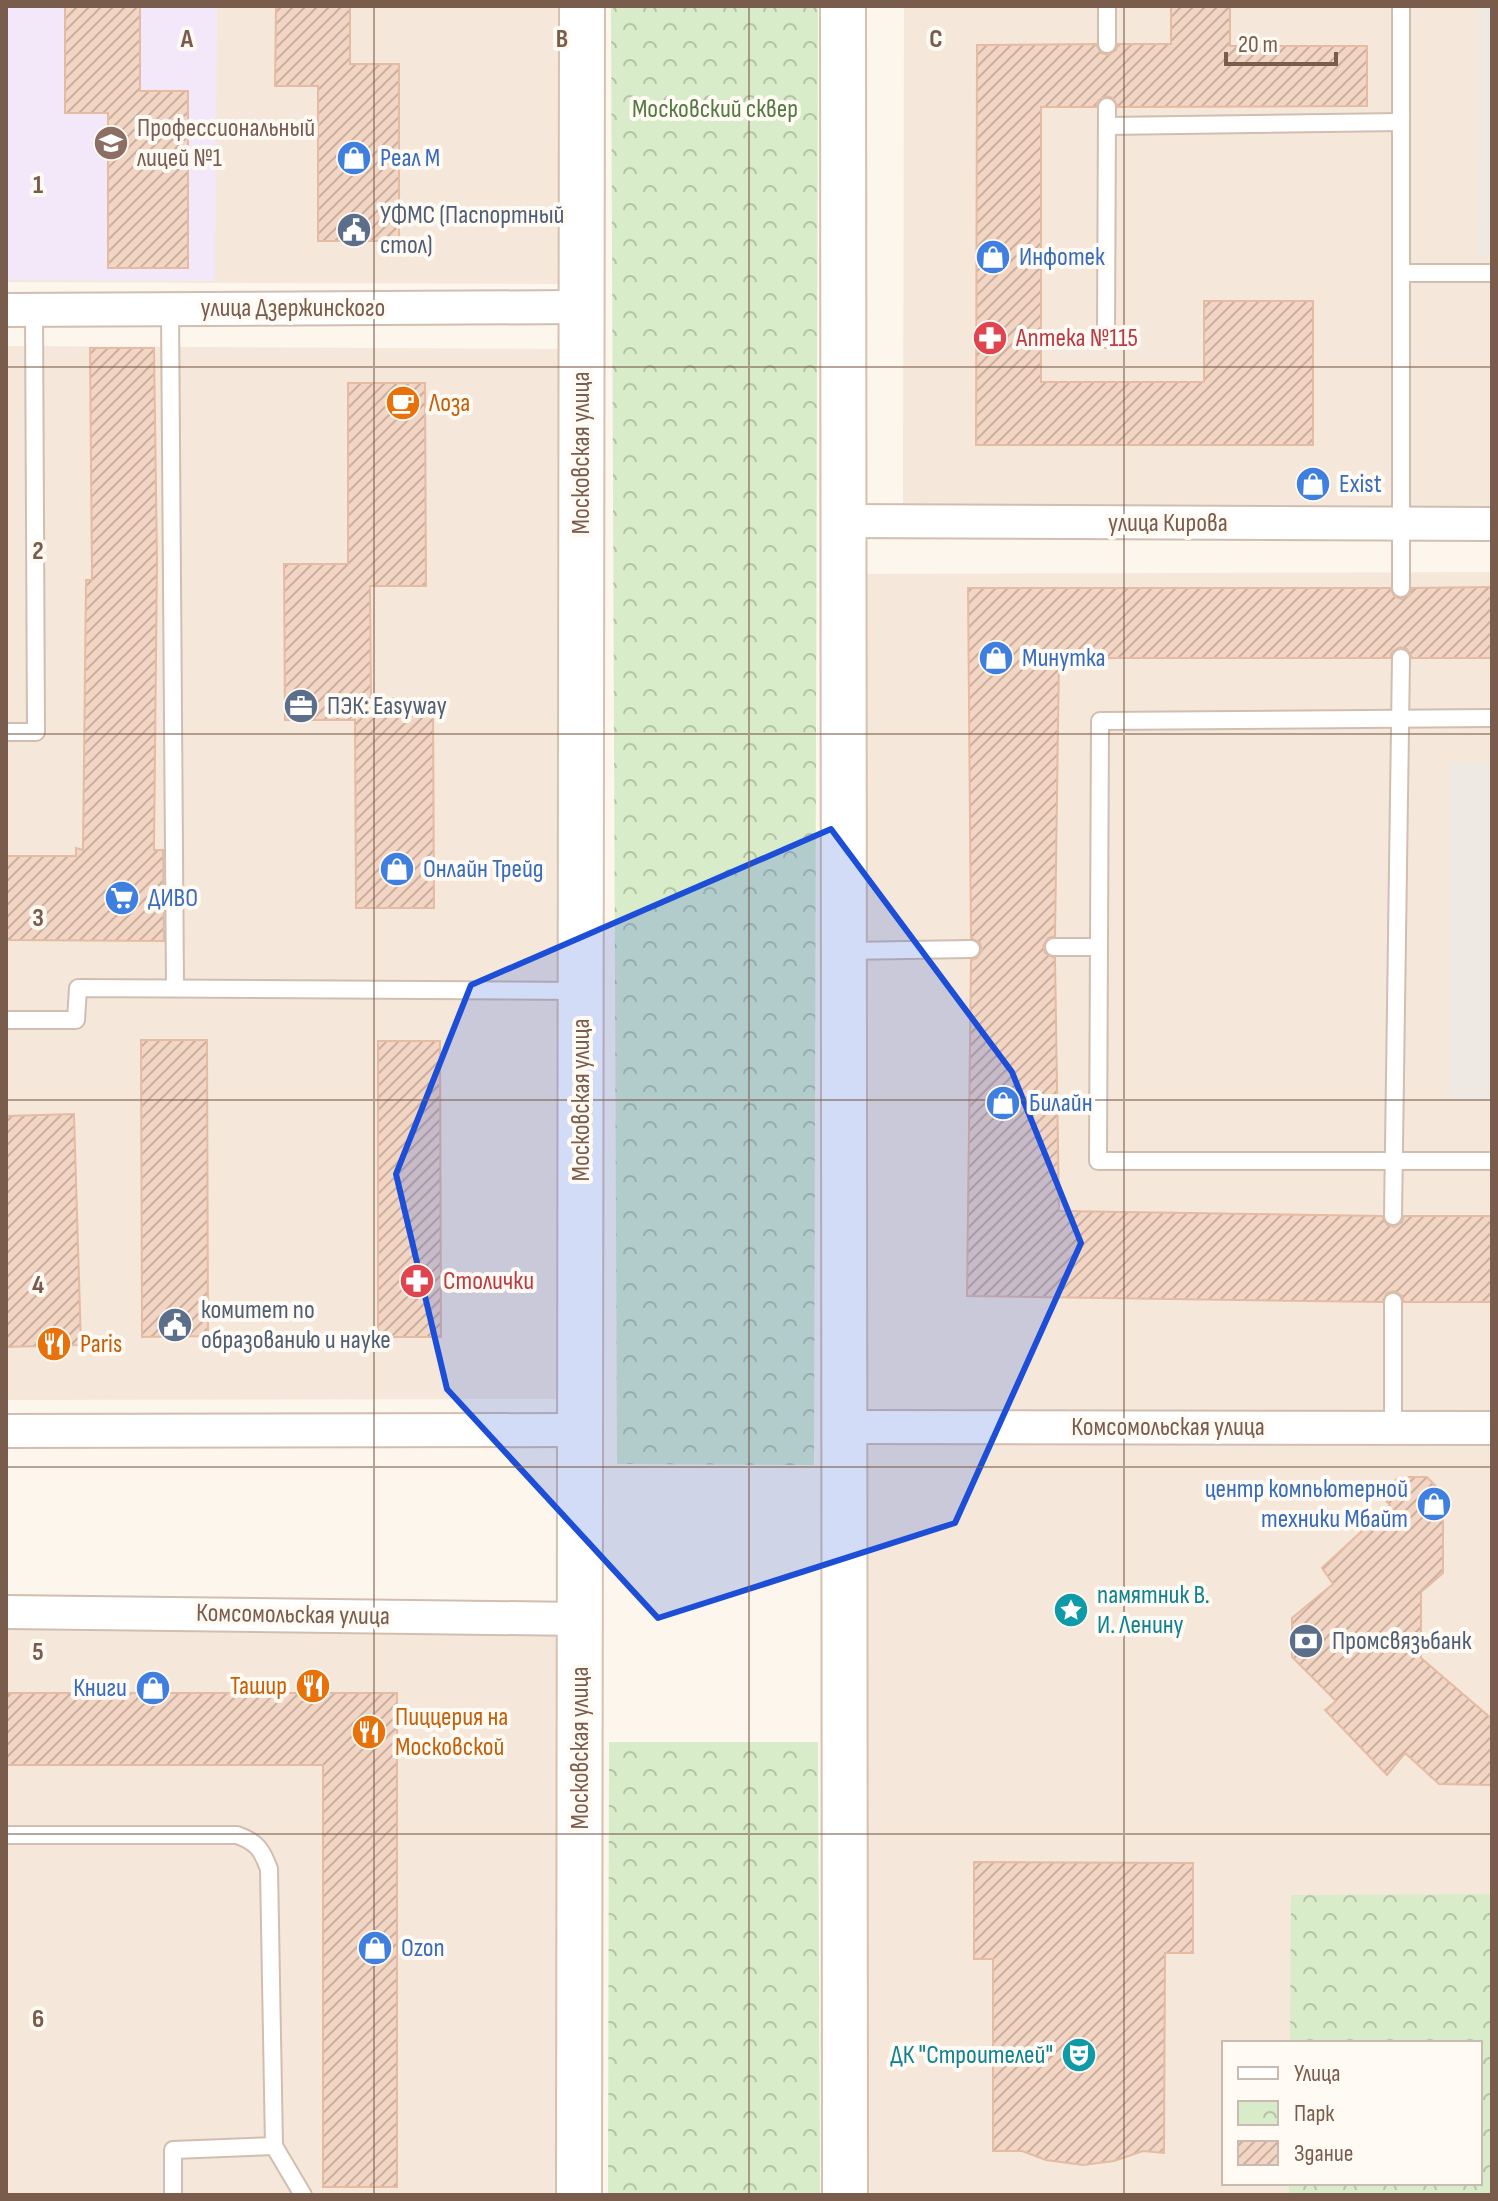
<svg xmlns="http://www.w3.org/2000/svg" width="1498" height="2201" viewBox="0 0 1498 2201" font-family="'Sofia Sans Condensed',sans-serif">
<defs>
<pattern id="park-crowns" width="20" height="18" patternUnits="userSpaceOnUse" patternTransform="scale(2)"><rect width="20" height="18" fill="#d8ecc9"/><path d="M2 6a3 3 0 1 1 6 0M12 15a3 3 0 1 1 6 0" fill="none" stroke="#b4c2a5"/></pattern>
<pattern id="building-hatch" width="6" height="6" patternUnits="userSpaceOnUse" patternTransform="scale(2)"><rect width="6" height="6" fill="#f3d5c3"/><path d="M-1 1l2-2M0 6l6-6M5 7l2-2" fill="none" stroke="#cab0a1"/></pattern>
</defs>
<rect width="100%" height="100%" fill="#fdf6ec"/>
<g fill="#f5e8da" fill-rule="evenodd">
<path d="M6,6h566v278l-566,-2z"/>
<path d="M904,6h588v510l-589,-10z"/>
<path d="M6,346l565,3 -1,1050 -564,1z"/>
<path d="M1492,572v1623h-648v-1621zM1224,2043h256v140h-256z"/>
<path d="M6,1611l574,8 -1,576h-573z"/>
</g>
<g fill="#efe9e4">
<path d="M1479,6h13v250h-14z"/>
<path d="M1451,763h41v337l-42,-1z"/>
</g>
<path fill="#f3e8fa" d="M6,6h211l-2,275 -209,-1z"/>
<g fill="url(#park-crowns)">
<path d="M611,6h207l-4,1459 -197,-1z"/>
<path d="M609,1742h209l2,453h-212z"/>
<path d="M1492,1894v301h-203v-12h191v-140h-190l1,-148z"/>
</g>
<g fill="url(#building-hatch)" stroke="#e6bba3" stroke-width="2">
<path d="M65,6h75v85h48v177h-80v-155h-43z"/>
<path d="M276,6h74v58h49v177h-81v-155h-43z"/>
<path d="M1171,6h59v40h137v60l-249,1 -5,-9 -7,-2 -8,5 -2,6h-55v275h163v-81h109v144h-337l1,-400 119,-1 5,9 7,2 8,-5 2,-6h53z"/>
<path d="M90,348h64l3,212 -3,290h9l1,91 -158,-1v-84h70v-8l7,2 3,-270h6z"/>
<path d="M348,383h77l1,203h-56l1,113 62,-1 1,210h-78l-1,-188h-70l-1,-156h64z"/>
<path d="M1492,587v71h-80l-5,-9 -7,-2 -8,5 -2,6h-331l-4,278 -7,2 -5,8 2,7 10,5 4,253 323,5 5,9 7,2 8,-5 2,-6h88v86h-88l-2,-6 -8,-5 -7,2 -5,9 -415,-6 4,-336 6,-2 5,-8 -2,-7 -9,-5 -3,-350h422l5,9 7,2 8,-5 2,-6z"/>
<path d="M141,1040h66l1,296 -66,1z"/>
<path d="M378,1041h62l1,296h-63z"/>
<path d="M74,1114l7,231 -75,2v-231z"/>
<path d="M1399,1477h28l16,17v79l-22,19v66l71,61v66l-53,-1 -34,-31 -18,22 -62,-65 11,-9 -44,-44v-39l41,-34 -11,-16 68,-63 -10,-11z"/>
<path d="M6,1693h391v494h-74v-422h-317z"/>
<path d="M974,1862l219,1v90h-28l-1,200 -21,-2 -29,10 -31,4 -37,-5 -24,-9h-29v-192h-19z"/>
</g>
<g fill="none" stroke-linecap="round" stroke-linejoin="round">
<g stroke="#d1beb0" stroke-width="20">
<g id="service">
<path d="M1107,6v38"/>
<path d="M1401,6v582"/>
<path d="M1107,126l294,-4"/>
<path d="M1401,273h91"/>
<path d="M170,309l5,678"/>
<path d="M1106,339l1,-232"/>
<path d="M1492,718l-392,3 -2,440h394"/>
<path d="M6,732h30l-2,-422"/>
<path d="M1054,947h44"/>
<path d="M845,951l126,-2"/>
<path d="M6,1020h70l2,-32 500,3"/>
<path d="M1393,1216l8,-558"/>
<path d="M1393,1427v-125"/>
<path d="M6,1835h231c20,7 25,15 32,34l5,277 29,49"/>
<path d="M173,2195v-45l101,-4"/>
</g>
</g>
<g stroke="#d1beb0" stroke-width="36">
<g id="minor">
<path d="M6,310l575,-3"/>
<path d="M844,521l648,3"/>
<path d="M844,1427l648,1"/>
<path d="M6,1431l574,-1"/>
<path d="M6,1612l574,7"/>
</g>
</g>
<g stroke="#d6c0b0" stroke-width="48">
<g id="secondary">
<path d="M843,6l2,2189"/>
<path d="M579,2195l3,-2189"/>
</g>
</g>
<use href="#service" stroke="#fff" stroke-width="16"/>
<use href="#minor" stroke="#fff" stroke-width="32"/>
<use href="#secondary" stroke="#fff" stroke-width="44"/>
</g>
<path fill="#1d4ed8" fill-opacity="0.2" stroke="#1d4ed8" stroke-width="6" stroke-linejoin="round" d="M831,829l181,243 69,171 -126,280 -297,95 -211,-229 -51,-215 75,-189z"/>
<path fill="none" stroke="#7a5c4d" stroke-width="2" stroke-opacity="0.55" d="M374,6v2189M749,6v2189M1124,6v2189M6,367h1486M6,734h1486M6,1100h1486M6,1467h1486M6,1834h1486"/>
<defs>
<g id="university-disc" transform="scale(1.8)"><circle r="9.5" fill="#8d6e63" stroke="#fffaf3"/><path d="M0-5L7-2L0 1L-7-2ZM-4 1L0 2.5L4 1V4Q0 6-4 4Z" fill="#fff"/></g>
<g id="shop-disc" transform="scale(1.8)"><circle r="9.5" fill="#3f7fe0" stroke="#fffaf3"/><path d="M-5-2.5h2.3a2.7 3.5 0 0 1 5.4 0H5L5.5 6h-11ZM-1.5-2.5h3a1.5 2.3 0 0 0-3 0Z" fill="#fff"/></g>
<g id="civic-disc" transform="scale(1.8)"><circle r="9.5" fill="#5c6f8a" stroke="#fffaf3"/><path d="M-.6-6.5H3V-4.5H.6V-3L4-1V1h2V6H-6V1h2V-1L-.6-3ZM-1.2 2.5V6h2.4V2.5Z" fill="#fff"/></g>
<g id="pharmacy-disc" transform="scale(1.8)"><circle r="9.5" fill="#e0444e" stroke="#fffaf3"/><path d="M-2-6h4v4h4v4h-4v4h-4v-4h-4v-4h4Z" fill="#fff"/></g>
<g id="cafe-disc" transform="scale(1.8)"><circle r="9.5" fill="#e8710a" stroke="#fffaf3"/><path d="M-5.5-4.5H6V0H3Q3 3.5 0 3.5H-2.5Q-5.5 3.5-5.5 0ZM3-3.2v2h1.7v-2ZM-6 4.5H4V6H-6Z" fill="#fff"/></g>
<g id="office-disc" transform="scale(1.8)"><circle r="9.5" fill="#5c6f8a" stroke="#fffaf3"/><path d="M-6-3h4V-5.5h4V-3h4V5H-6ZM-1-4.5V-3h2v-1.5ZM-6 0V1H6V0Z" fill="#fff"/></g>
<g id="supermarket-disc" transform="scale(1.8)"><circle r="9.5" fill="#3f7fe0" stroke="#fffaf3"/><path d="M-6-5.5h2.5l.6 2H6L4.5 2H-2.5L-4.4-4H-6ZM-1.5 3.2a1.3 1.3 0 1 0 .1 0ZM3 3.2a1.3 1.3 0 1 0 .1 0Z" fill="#fff"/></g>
<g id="restaurant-disc" transform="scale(1.8)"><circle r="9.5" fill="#e8710a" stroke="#fffaf3"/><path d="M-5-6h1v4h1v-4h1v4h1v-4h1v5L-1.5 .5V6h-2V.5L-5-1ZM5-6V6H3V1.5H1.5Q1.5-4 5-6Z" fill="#fff"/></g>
<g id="sight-disc" transform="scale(1.8)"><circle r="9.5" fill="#0f9aa8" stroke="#fffaf3"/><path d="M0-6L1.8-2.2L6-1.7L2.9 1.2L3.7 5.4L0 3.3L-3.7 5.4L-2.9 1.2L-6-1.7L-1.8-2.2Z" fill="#fff"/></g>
<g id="bank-disc" transform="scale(1.8)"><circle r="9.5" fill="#5c6f8a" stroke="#fffaf3"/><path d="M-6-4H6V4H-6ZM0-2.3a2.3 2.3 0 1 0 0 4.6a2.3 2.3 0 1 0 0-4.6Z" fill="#fff"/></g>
<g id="theatre-disc" transform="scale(1.8)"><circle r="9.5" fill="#0f9aa8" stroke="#fffaf3"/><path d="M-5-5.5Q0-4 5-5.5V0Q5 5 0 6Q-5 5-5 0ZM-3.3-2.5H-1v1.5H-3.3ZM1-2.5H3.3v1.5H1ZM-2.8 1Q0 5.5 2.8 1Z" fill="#fff"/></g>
</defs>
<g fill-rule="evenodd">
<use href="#university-disc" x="111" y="143"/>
<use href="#shop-disc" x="354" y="158"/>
<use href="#civic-disc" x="354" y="230"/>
<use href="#shop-disc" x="993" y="257"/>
<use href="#pharmacy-disc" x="990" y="338"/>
<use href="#cafe-disc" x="403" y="403"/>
<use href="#shop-disc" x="1313" y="484"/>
<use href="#shop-disc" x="996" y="658"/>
<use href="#office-disc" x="301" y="706"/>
<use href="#shop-disc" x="397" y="869"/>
<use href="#supermarket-disc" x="122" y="898"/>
<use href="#shop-disc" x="1003" y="1103"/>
<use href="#pharmacy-disc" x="417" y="1281"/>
<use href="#civic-disc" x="175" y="1325"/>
<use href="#restaurant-disc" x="54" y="1344"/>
<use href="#shop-disc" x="1434" y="1504"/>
<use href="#sight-disc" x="1071" y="1610"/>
<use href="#bank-disc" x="1306" y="1641"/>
<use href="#restaurant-disc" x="313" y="1686"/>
<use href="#shop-disc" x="153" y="1688"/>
<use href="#restaurant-disc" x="369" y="1732"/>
<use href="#shop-disc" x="375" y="1948"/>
<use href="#theatre-disc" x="1079" y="2055"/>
</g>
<g text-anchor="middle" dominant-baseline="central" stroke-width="8" stroke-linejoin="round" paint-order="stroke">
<g font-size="26" fill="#537a41" stroke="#fffaf3">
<text x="715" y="109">Московский сквер</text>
</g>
<g font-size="26" fill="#785e54" stroke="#fffaf3" text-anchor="start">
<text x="137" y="128">Профессиональный<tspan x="137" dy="30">лицей №1</tspan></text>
</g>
<g font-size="26" fill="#366cbe" stroke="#fffaf3" text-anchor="start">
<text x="380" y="158">Реал М</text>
<text x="1019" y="257">Инфотек</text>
<text x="1339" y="484">Exist</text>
<text x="1022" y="658">Минутка</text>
<text x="423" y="869">Онлайн Трейд</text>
<text x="148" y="898">ДИВО</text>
<text x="1029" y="1103">Билайн</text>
<text x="1408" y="1489" text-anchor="end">центр компьютерной<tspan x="1408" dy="30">техники Мбайт</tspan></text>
<text x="127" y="1688" text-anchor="end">Книги</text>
<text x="401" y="1948">Ozon</text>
</g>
<g font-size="26" fill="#4e5e75" stroke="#fffaf3" text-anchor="start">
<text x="380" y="215">УФМС (Паспортный<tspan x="380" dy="30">стол)</tspan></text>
<text x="327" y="706">ПЭК: Easyway</text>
<text x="201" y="1310">комитет по<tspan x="201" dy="30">образованию и науке</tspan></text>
<text x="1332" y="1641">Промсвязьбанк</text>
</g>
<g font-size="26" fill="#7a5c4d" stroke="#fffaf3">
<text x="293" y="308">улица Дзержинского</text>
<text transform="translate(581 453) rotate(-90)">Московская улица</text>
<text x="1168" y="523">улица Кирова</text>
<text transform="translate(581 1100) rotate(-90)">Московская улица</text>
<text x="1168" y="1427">Комсомольская улица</text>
<text transform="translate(293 1615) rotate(1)">Комсомольская улица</text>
<text transform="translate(580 1748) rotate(-90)">Московская улица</text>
</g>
<g font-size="26" fill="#be3a42" stroke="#fffaf3" text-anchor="start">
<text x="1016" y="338">Аптека №115</text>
<text x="443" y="1281">Столички</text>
</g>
<g font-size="26" fill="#c56008" stroke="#fffaf3" text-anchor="start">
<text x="429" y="403">Лоза</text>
<text x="80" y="1344">Paris</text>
<text x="287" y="1686" text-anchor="end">Ташир</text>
<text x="395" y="1717">Пиццерия на<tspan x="395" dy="30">Московской</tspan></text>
</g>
<g font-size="26" fill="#0d838f" stroke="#fffaf3" text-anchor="start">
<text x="1097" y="1595">памятник В.<tspan x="1097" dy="30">И. Ленину</tspan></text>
<text x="1053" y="2055" text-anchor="end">ДК "Строителей"</text>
</g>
</g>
<g font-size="26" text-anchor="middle" font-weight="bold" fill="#7a5c4d" stroke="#fffaf3" stroke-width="8" stroke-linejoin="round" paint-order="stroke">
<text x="187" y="47">A</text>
<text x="562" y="47">B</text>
<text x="936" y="47">C</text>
<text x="38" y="193">1</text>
<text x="38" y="559">2</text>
<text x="38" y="926">3</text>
<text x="38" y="1293">4</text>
<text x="38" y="1660">5</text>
<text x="38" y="2027">6</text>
</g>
<rect width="1498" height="2201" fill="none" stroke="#7a5c4d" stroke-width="16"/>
<rect x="1222" y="2041" width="260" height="144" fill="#fffaf3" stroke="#cabbb1" stroke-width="2"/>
<rect x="1238" y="2067" width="40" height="12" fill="#ffffff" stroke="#cabbb1" stroke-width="2"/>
<text x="1294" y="2081" font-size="24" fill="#7a5c4d">Улица</text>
<rect x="1238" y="2101" width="40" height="24" fill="url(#park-crowns)" stroke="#cabbb1" stroke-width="2"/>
<text x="1294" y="2121" font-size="24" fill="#7a5c4d">Парк</text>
<rect x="1238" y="2141" width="40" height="24" fill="url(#building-hatch)" stroke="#cabbb1" stroke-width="2"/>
<text x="1294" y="2161" font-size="24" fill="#7a5c4d">Здание</text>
<path d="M1226 52v12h110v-12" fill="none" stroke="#7a5c4d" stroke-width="4"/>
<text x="1238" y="52" font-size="24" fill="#7a5c4d" stroke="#fffaf3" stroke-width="6" paint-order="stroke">20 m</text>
</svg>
